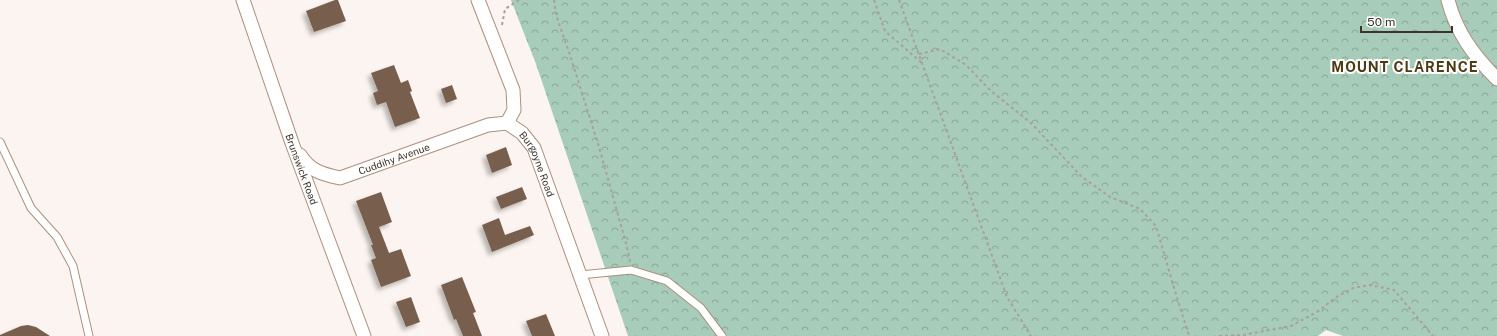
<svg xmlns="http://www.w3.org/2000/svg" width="1497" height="336" viewBox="0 0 1497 336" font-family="'Public Sans',sans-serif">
<defs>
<pattern id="forest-crowns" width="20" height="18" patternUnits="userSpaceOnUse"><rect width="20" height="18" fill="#a8ccba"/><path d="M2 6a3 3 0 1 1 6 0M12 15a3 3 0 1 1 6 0" fill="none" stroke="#8aa697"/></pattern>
<filter id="shadow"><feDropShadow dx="-3.5" dy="3.5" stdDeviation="2" flood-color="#0004"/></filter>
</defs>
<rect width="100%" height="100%" fill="#fbf4f0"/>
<path fill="url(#forest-crowns)" d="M511,0h986v336h-154l-17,-6 -8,6h-690l-92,-272z"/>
<g fill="#785f4d" filter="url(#shadow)">
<path d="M335,0h3l8,21 -32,11 -8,-21z"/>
<path d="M394,65l7,18 7,-3 4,11 -2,1 10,26 -25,9 -9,-25 -9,3 -4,-12 5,-2 -7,-18z"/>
<path d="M452,85l5,14 -11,4 -5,-14z"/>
<path d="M506,147l6,18 -20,8 -6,-18z"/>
<path d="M522,187l5,12 -26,10 -5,-12z"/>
<path d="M381,192l11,30 -13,5 10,26 12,-4 10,27 -30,11 -10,-27 5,-2 -5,-13h2l-17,-44z"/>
<path d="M499,218l6,17 25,-9 4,9 -42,17 -10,-27z"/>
<path d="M462,277l14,35 -3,1 9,23h-19l-7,-17 -2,1 -13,-35z"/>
<path d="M411,297l9,25 -14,5 -10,-25z"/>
<path d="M546,314l9,22h-23l-6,-15z"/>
<path d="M28,325l8,2 14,9h-50v-1l21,-9z"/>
</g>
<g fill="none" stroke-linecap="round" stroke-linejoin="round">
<g stroke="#ac907d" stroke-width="9">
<g id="service">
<path d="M0,142l31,66 26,29 16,29 16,70"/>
<path d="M580,275l51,-5 36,11 34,27 21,28"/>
</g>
</g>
<g stroke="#ac907d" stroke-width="15">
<g id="minor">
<path id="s1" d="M243,0l49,143 72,193"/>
<path d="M478,0l35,90 1,20 -7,13"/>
<path d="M1448,0c8,32 26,56 49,79"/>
<path id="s2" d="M507,123l15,10 12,15 68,188"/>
<path id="s3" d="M300,155c10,16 22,19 40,23l148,-53 19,-2"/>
</g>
</g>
<g stroke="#a9a09a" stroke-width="2" stroke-dasharray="3 3" stroke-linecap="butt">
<path d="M554,0l2,15 14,40 29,92 28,100 3,15"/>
<path d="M874,0l11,31 37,32"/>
<path d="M899,0l108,297 24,39"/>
<path d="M502,25l3,-16 14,-9"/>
<path d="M919,54l21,-5 26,16 25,26 40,32 50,53 29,21 30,12 16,17 19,65 14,45"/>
<path d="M1219,336l24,-1 48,-9 26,-14 18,-14 18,-10 17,-3 24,5 39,46"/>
</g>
<use href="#service" stroke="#fff" stroke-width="7"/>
<use href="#minor" stroke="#fff" stroke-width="13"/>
</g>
<g text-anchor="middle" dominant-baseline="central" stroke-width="4" stroke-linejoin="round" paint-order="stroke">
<g font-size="10" fill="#3f342c" stroke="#fff">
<text stroke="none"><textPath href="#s3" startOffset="105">Cuddihy Avenue</textPath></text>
<text stroke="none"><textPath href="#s2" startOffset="53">Burgoyne Road</textPath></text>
<text stroke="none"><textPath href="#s1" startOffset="179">Brunswick Road</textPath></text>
</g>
<g font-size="14" font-weight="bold" letter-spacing="1" fill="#4c3a13" stroke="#fff">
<text x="1405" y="67">MOUNT CLARENCE</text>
</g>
</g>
<path d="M1361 26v6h91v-6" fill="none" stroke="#3f342c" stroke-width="2"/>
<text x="1367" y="26" font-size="12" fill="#3f342c" stroke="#ffffff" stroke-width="3" paint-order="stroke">50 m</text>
</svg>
